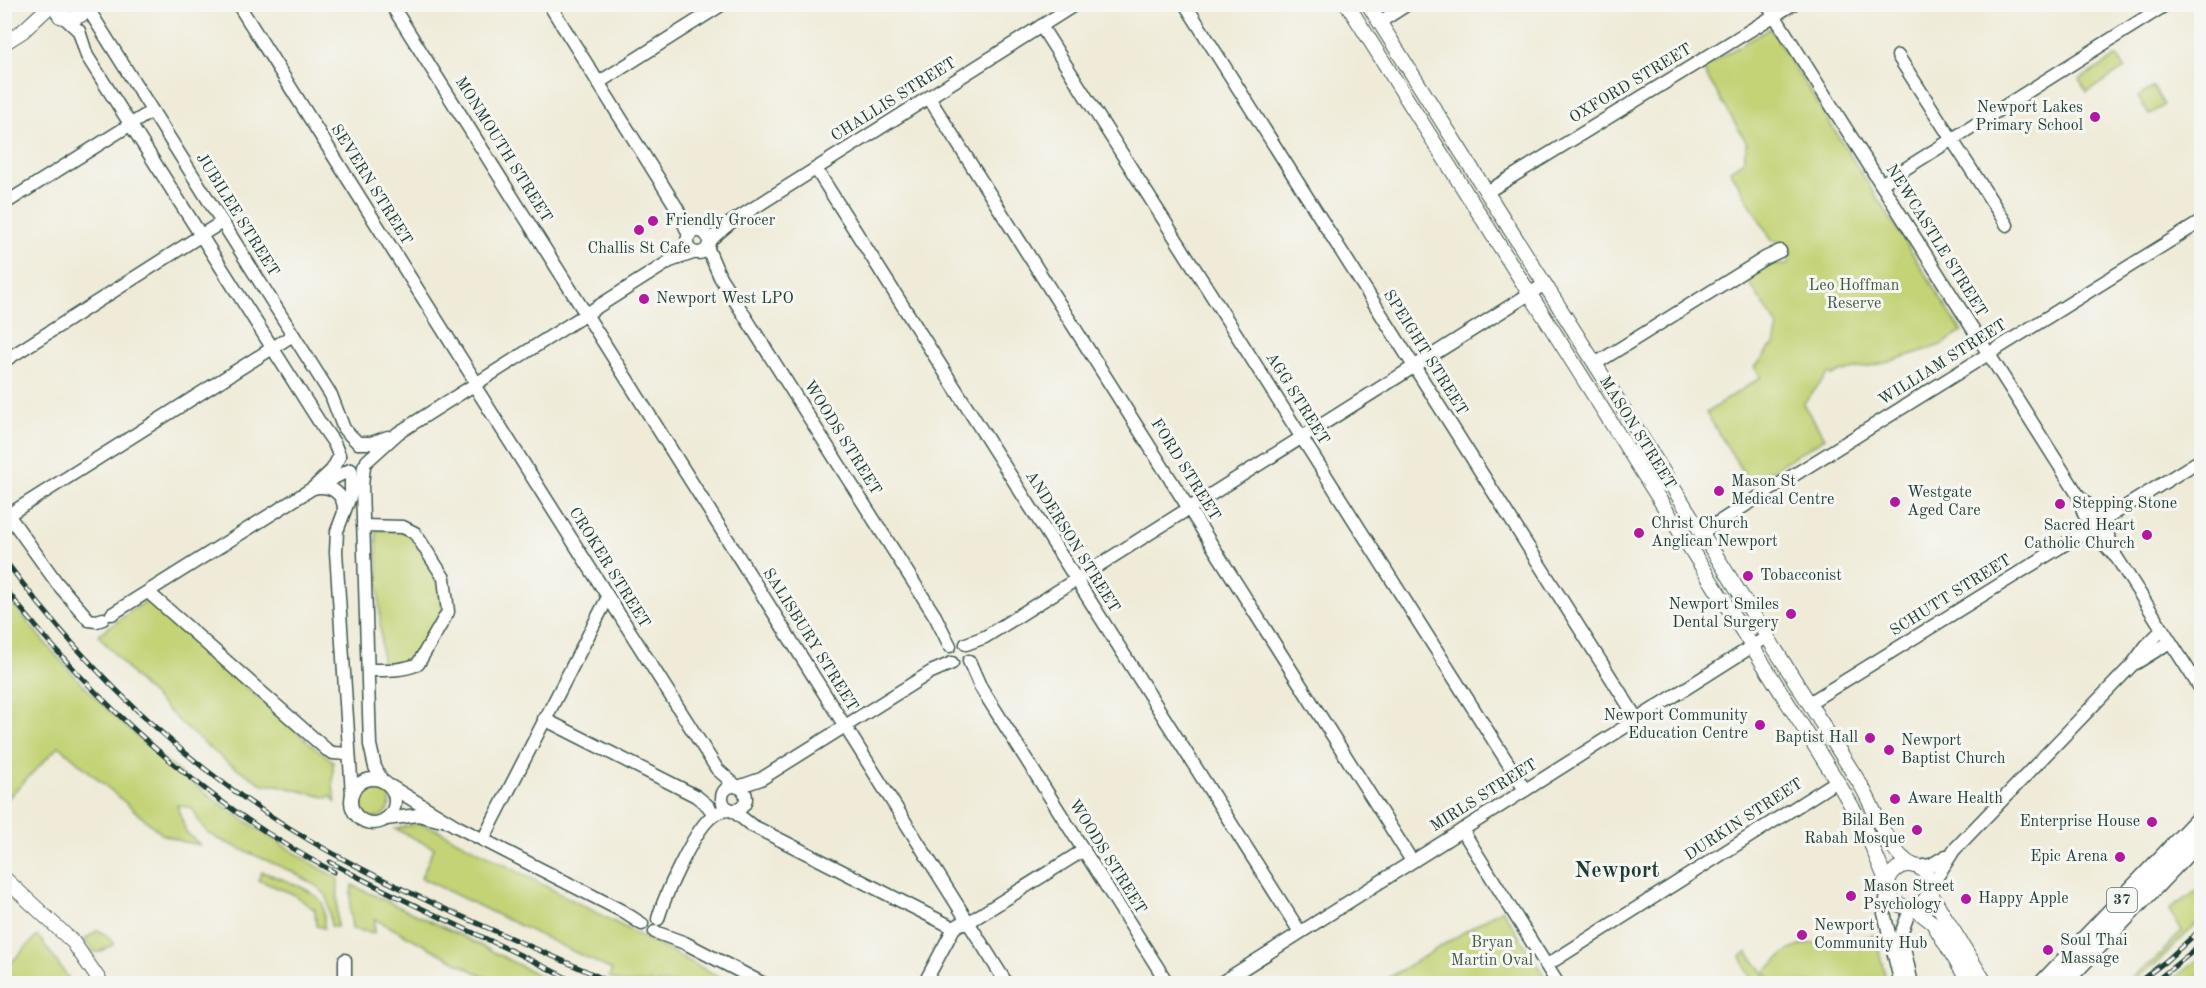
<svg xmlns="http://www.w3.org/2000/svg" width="2206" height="988" viewBox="0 0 2206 988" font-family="'Old Standard TT',serif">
<rect width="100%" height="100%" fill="#f6f6f2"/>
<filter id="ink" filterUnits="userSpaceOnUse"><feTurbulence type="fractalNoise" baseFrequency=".0167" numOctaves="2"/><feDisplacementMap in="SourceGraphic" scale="12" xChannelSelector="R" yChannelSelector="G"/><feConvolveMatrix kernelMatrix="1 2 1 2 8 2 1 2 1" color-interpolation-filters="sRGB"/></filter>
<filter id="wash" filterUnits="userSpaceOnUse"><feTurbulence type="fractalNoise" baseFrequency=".008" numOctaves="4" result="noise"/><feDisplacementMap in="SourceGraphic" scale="24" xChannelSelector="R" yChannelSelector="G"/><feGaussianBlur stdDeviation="1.35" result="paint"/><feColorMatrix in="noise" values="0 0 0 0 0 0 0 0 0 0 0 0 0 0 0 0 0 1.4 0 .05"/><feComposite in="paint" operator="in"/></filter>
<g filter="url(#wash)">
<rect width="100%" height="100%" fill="#efebd8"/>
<g fill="#c3d376" stroke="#718855" stroke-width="1.5">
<path d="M1770,28l192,304 -21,13 -56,18 -45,9 -8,4 -3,-3 -26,31 22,34 -75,45 -44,-70 55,-36 -7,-10c10,-7 11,-17 20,-22l4,-19 -28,-42 -2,-8 22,-11h18l3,-13 -7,-10 -12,-1 -42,-71 13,-8 4,-19 -45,-75z"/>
<path d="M2117,56l8,12 -38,24 -8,-12z"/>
<path d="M2153,87l11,18 -15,10 -11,-18z"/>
<path d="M376,530l32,2 31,43 4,36 -25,46 -7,4 -29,3z"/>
<path d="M5,593c74,98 163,180 267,245 22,14 43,28 66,40l-1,49 -6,-1 -4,-30 -9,-9 -23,-14 -77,-34 -10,-6 -8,-10 -8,-15 -15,-3 9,27 14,13 -16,-3 -22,-8 -103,-88 -54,55z"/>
<path d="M147,600l166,146 20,15v26l3,16 -6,-8 -1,3 -52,-13h-13l-36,-22 -41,-34 -50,-49 -39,-45z"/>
<circle cx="373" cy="801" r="17"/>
<path d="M416,824l8,1 12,4 295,154h-108l-14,-6 3,-7 -191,-92 13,-30 -39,-19z"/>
<path d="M262,872c14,5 56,18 61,33 2,7 1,16 1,23l-8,-2 -1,-16 -24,-17 -33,-13z"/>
<path d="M352,885l110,51 92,47h-58l-121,-64 -1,14 -22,-4 -2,-20z"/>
<path d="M2201,888v31l-45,45 -28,19h-4l26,-20h2l30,-32 -13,-21z"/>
<path d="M1502,909l47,74h-169z"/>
<path d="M98,930l11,7 5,7 -14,8h-6l-10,-12z"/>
<path d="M1875,935l12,48h-113l-9,-12 23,-20 16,-7 21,-2 9,2z"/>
<path d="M37,936l5,5 30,42h-67v-14z"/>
<path d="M1747,952l24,30 -1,1 -16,-1 -7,-10 -6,-16z"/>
<path d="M2201,957v16l-13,10h-20z"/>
</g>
</g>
<g filter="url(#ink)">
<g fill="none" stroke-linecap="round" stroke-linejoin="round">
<g stroke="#3e574d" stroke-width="15">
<g id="minor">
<path d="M85,4l246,391 13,34 14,14"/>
<path d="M238,4l239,380"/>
<path d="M391,4l616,980"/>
<path d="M549,4l128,204 12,27"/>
<path d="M1185,4l452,715"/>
<path d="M1767,4l311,491 6,19 15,25 18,19 85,133"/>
<path d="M66,19l13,12 8,25 233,367 14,20 5,12"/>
<path d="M1380,22l28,-18"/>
<path d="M1041,26l484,764"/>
<path d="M1898,56l109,169"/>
<path d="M598,83l125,-79"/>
<path d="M929,98l483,763"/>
<path d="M816,169l484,763"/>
<path d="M1881,184l286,-180"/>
<path d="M1487,192l306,-188"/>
<path d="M4,204l148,-93"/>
<circle cx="698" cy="242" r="11"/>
<path d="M710,240l20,-17 346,-219"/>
<path d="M708,249l12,28 215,339 15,30"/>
<path d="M4,361l218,-139"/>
<path d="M1595,364l170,-106 15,-7"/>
<path d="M474,385l243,384 19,17"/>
<path d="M359,443h12l17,-6"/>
<path d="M367,461l31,-28 272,-172 23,-8"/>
<path d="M364,466l-2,20 8,259 5,22 7,14"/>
<path d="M351,470v24l-14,37 -1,21 16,242"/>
<path d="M320,485l30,-15"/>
<path d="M313,488c17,-4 32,5 31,24"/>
<path d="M2079,496c17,16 27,34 36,55"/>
<path d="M4,509l53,74 32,37 8,1 6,-2"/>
<path d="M8,515l285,-180"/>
<path d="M363,526l40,1 12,6 29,45 4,34 -30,52c-16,7 -32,6 -49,6"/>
<path d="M1701,533l501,-312"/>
<path d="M148,592l179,158 6,3 16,1"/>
<path d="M112,614l201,-126 19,-18 7,-13"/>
<path d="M966,644l19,-7 560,-353"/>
<path d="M969,661l11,25 188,298"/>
<path d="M2136,663l34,-21"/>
<path d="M1809,703l393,-244"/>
<path d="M544,719l152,77 11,9 7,9"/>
<circle cx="373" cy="801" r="22"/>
<circle cx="734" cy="798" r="12"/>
<path d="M390,786l66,40 166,85 20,13"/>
<path d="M738,787l23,-8 170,-107 21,-9"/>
<path d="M732,810l19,15 203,103"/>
<path d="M386,819l32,-4 20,5"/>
<path d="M1462,830l96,154"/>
<path d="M483,840l125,-243"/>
<path d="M1917,867l14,-2 15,-9"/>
<path d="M1888,887l-4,26 17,71"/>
<path d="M1930,888l24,-38 178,-185 14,-19 16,-16"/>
<path d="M1911,907l-10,27 11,50"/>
<path d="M658,919c6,-22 35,-86 52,-101 6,-6 13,-8 21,-8"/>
<path d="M655,932l30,11 79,41"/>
<path d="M345,960v24"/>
<path d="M1547,965l290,-184"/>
<path d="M924,984l30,-56 6,-4 9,-2 115,-72"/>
<path d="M1219,984l548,-347"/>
</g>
</g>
<g stroke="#3e574d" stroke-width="16">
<g id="tertiary">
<path d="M53,4l7,12 11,3 10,-4 4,-11"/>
<path d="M1347,4l490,777 27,46 24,58"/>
<path d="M1368,4l494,783c14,24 26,67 52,79"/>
<path d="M4,43l19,-12 29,-27"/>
<circle cx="1909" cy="886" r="21"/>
<path d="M4,878l69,64 29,42"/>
<path d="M1929,891l57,93"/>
<path d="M1912,907l21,16 37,61"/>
</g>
</g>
<g stroke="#3e574d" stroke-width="21">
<g id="primary">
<path d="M2043,984l159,-167"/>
<path d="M2061,984l141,-148"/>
</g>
</g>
<use href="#minor" stroke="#fff" stroke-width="12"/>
<use href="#tertiary" stroke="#fff" stroke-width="14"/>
<use href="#primary" stroke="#fff" stroke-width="18"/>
<g stroke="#1f3d34" stroke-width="5">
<g id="rail">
<path d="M4,559c90,121 195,221 328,294 91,50 189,88 283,131"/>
<path d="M4,587c89,115 201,217 330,285"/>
<path d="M330,862c81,45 167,79 248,122"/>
<path d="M2136,984l30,-23 36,-33"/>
<path d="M2152,984l50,-40"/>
</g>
</g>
<use href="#rail" stroke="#f6f6f2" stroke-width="3" stroke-dasharray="9" stroke-linecap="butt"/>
</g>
</g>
<g fill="#b5179e" stroke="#f6f6f2" stroke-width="2">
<circle cx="2095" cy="117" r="6"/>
<circle cx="653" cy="221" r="6"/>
<circle cx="639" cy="230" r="6"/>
<circle cx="644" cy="299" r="6"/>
<circle cx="1719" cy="491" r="6"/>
<circle cx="1895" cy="502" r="6"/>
<circle cx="2060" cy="504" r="6"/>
<circle cx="1639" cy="533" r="6"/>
<circle cx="2147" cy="535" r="6"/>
<circle cx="1748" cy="576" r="6"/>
<circle cx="1791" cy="614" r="6"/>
<circle cx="1760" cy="725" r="6"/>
<circle cx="1870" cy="738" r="6"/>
<circle cx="1889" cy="750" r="6"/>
<circle cx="1895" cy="799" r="6"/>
<circle cx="2152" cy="822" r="6"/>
<circle cx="1917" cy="830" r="6"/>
<circle cx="2120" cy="857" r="6"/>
<circle cx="1851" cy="896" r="6"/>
<circle cx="1966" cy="899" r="6"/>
<circle cx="1802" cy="935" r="6"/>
<circle cx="2048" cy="950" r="6"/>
</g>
<g text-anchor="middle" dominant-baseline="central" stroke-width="6" stroke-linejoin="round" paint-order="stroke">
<rect fill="#f6f6f2" stroke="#60746d" stroke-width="1.5" x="2107" y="888" width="30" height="24" rx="4.5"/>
<g font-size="15" font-weight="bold" fill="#1f3d34">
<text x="2122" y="900">37</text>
</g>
<g font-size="16" fill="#1f3d34" stroke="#f6f6f2">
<text transform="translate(1631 84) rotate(-31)">OXFORD STREET</text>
<text transform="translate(894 100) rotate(-32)">CHALLIS STREET</text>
<text transform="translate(503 150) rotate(58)">MONMOUTH STREET</text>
<text transform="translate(371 185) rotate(58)">SEVERN STREET</text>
<text transform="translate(237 215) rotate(58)">JUBILEE STREET</text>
<text transform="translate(1936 241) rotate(58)">NEWCASTLE STREET</text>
<text transform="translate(1425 353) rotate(58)">SPEIGHT STREET</text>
<text transform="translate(1943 363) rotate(-32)">WILLIAM STREET</text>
<text transform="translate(1297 399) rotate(58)">AGG STREET</text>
<text transform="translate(1637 433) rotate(58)">MASON STREET</text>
<text transform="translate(842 438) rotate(58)">WOODS STREET</text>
<text transform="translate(1185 470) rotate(58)">FORD STREET</text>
<text transform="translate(1072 542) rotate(58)">ANDERSON STREET</text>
<text transform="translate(609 568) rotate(58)">CROKER STREET</text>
<text transform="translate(1951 596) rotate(-32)">SCHUTT STREET</text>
<text transform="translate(810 640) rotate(58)">SALISBURY STREET</text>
<text transform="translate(1484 796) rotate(-32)">MIRLS STREET</text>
<text transform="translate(1744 820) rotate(-33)">DURKIN STREET</text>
<text transform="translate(1107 857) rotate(58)">WOODS STREET</text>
</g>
<g font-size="16" fill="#1f3d34" stroke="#f6f6f2" text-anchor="start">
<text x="2083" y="108" text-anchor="end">Newport Lakes<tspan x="2083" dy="18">Primary School</tspan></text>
<text x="665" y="221">Friendly Grocer</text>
<text x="639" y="249" text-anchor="middle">Challis St Cafe</text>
<text x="656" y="299">Newport West LPO</text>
<text x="1731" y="482">Mason St<tspan x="1731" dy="18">Medical Centre</tspan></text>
<text x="1907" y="493">Westgate<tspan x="1907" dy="18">Aged Care</tspan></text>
<text x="2072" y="504">Stepping Stone</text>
<text x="1651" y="524">Christ Church<tspan x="1651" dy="18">Anglican Newport</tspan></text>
<text x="2135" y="526" text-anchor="end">Sacred Heart<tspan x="2135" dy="18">Catholic Church</tspan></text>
<text x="1760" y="576">Tobacconist</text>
<text x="1779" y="605" text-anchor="end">Newport Smiles<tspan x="1779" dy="18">Dental Surgery</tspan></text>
<text x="1748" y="716" text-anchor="end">Newport Community<tspan x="1748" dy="18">Education Centre</tspan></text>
<text x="1858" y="738" text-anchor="end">Baptist Hall</text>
<text x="1901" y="741">Newport<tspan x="1901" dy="18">Baptist Church</tspan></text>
<text x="1907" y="799">Aware Health</text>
<text x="1905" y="821" text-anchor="end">Bilal Ben<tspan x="1905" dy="18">Rabah Mosque</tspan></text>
<text x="2140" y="822" text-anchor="end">Enterprise House</text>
<text x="2108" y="857" text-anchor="end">Epic Arena</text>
<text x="1863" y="887">Mason Street<tspan x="1863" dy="18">Psychology</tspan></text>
<text x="1978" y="899">Happy Apple</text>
<text x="1814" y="926">Newport<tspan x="1814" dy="18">Community Hub</tspan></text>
<text x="2060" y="941">Soul Thai<tspan x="2060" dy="18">Massage</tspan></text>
</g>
<g font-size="16" fill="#405b41" stroke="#f6f6f2">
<text x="1854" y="286">Leo Hoffman<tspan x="1854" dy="18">Reserve</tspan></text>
<text x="1492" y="943">Bryan<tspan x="1492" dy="18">Martin Oval</tspan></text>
</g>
<g font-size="22" font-weight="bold" fill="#1f3d34" stroke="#f6f6f2">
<text x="1617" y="871">Newport</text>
</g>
</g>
<rect width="2206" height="988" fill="none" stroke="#f6f6f2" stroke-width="24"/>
</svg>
